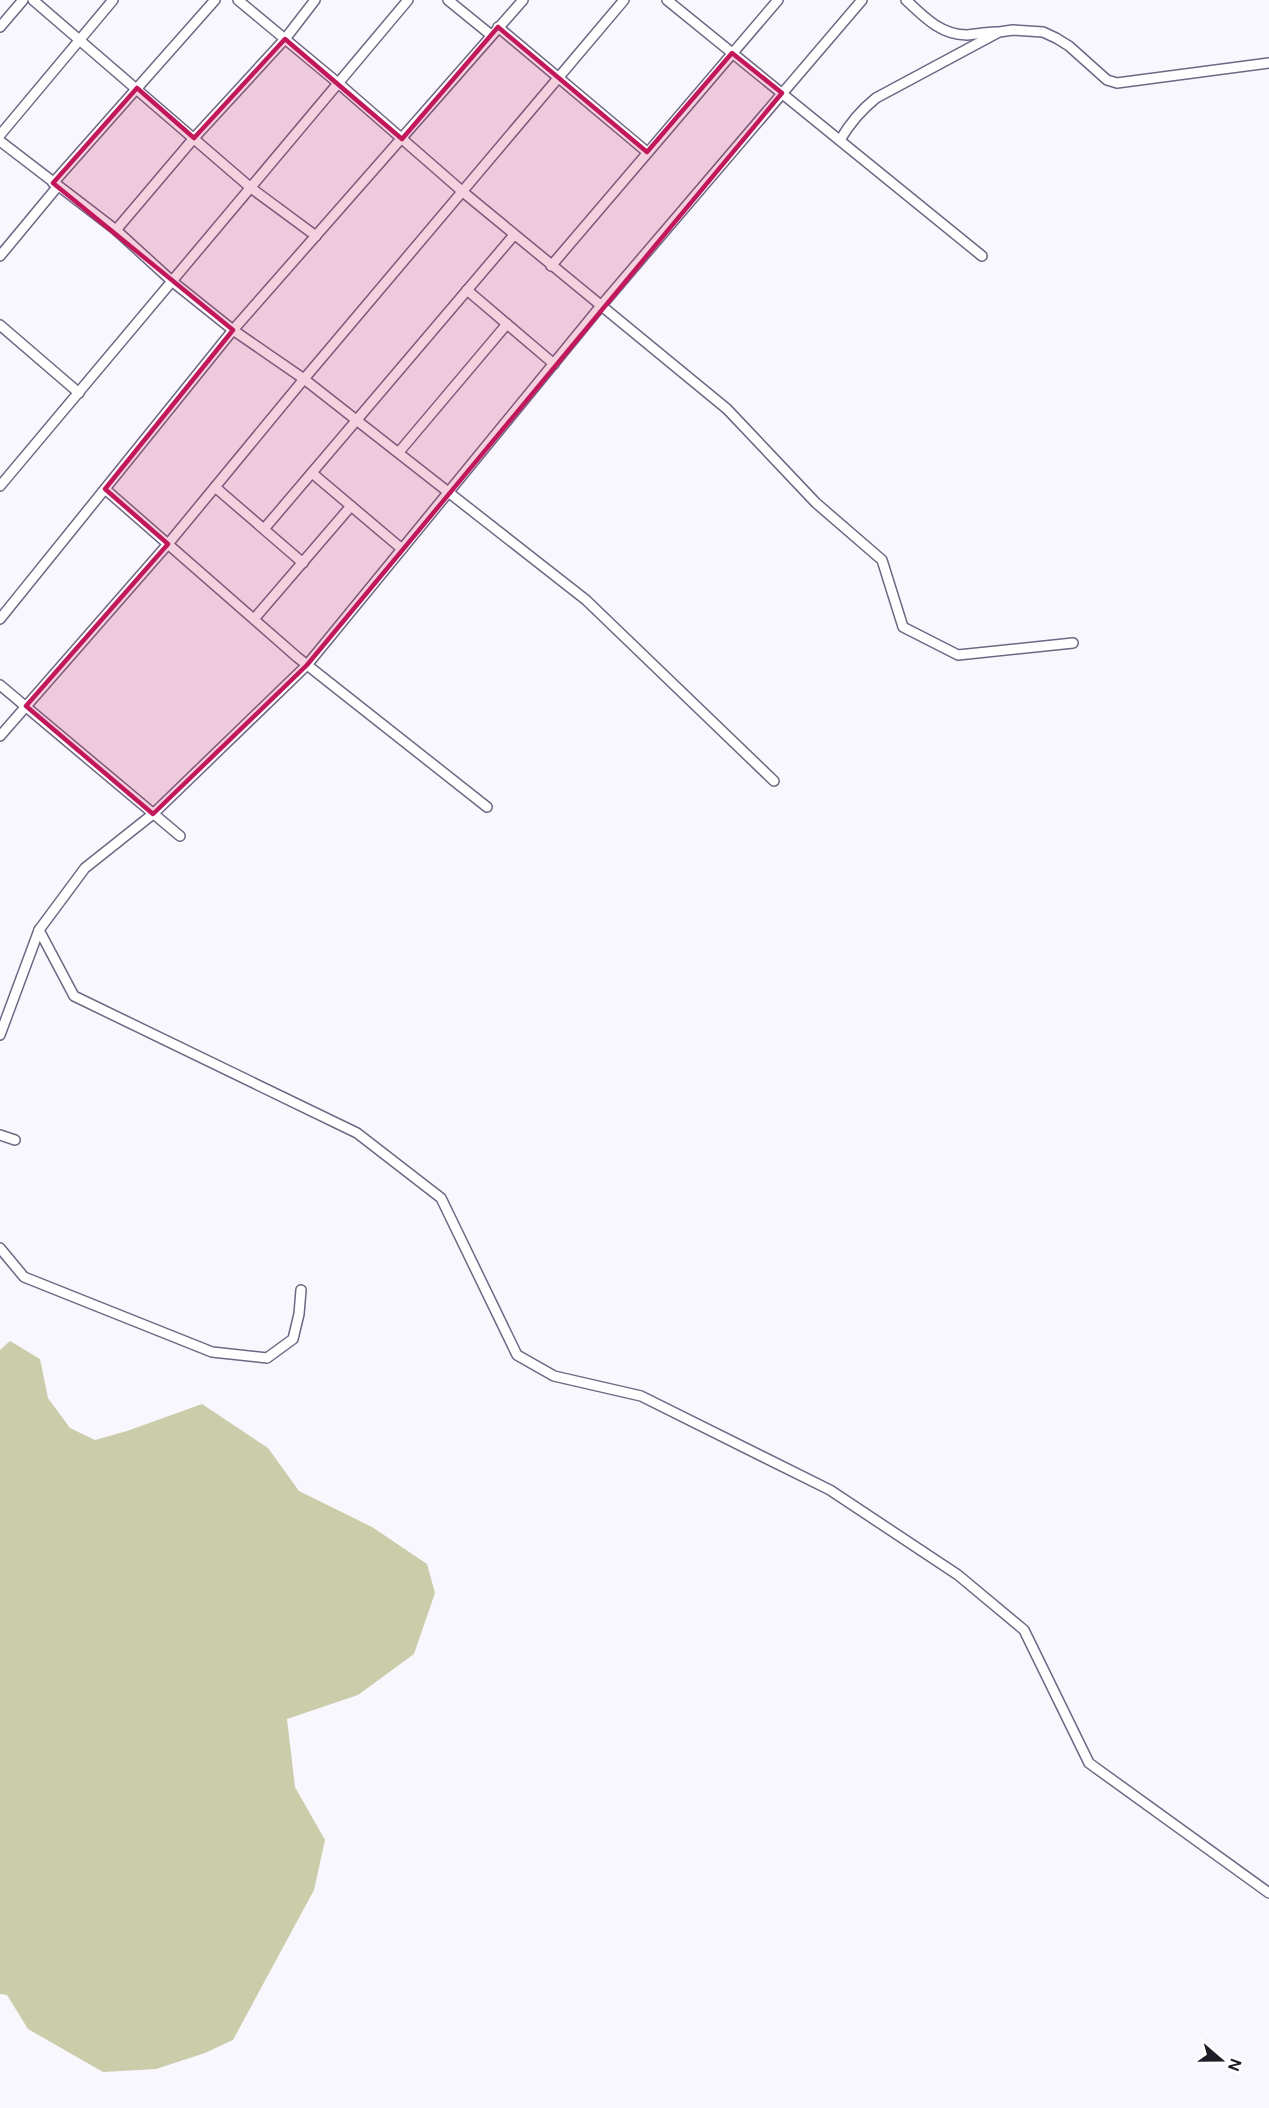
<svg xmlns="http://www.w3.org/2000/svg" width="1269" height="2108" viewBox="0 0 1269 2108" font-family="'DM Sans',sans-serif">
<rect width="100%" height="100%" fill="#f9f7fe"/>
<path fill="#caccaa" d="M10,1341l30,18 8,39 22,30 25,12 32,-9 75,-27 66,44 31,43 73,36 55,37 8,29 -21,61 -56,41 -71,24 8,68 30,53 -11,50 -81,150 -28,13 -49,16 -53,3 -75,-43 -21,-34 -7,-1v-644z"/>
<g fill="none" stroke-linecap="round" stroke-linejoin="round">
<g stroke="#6e6784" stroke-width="12">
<g id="minor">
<path d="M33,0l218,188 65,48"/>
<path d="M238,0l100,83 125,109 264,217 89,94 66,57 21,67 55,28 115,-12"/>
<path d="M448,0l43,35"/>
<path d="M667,0l315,256"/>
<path d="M862,0l-262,307 -293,358 -154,149 -68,54 -46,62 35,66 283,137 84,65 76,157 37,21 87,20 189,94 128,85 66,55 65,133 180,130"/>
<path d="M906,0c18,17 35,35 61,35 10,-1 20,-3 29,-3"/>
<path d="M0,27l23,-27"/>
<path d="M498,27l149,125"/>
<path d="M0,135l113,-135"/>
<path d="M840,140c10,-17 21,-30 36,-42l123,-66 14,-2 30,2 13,6 13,8 38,34 10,3 152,-20"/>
<path d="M0,141l116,89 57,52 60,48 71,49 282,221 188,181"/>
<path d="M53,183l162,-183"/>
<path d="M116,230l78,-92 91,-99 30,-39"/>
<path d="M0,256l58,-70"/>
<path d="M551,266l227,-266"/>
<path d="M467,290l87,74"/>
<path d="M0,325l79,68"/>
<path d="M399,452l108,-128"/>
<path d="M312,473l90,76"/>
<path d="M0,486l408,-486"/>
<path d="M215,487l88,76"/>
<path d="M105,489l192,168 190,150"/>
<path d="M264,529l250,-294"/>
<path d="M0,619l233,-289 290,-330"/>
<path d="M254,619l97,-113"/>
<path d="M0,685l180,151"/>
<path d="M0,736l168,-192 136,-165 320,-379"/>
<path d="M0,1035l39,-105"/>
<path d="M0,1135l15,5"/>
<path d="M0,1248l24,29 188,75 55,6 26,-19 6,-25 2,-24"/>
</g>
</g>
<use href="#minor" stroke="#fff" stroke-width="9"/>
</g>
<path fill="#c2185b" fill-opacity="0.2" stroke="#c2185b" stroke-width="4.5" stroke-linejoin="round" d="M498,27l149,125 85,-99 50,40 -475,572 -154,149 -127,-108 142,-162 -63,-55 128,-159 -180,-147 84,-95 57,50 91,-99 117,100z"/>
<g transform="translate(1221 2060) rotate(110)" stroke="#ffffff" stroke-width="4.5" paint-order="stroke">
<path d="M0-4.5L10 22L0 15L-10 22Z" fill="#1e1c27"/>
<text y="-9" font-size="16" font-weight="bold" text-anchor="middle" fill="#1e1c27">N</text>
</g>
</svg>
